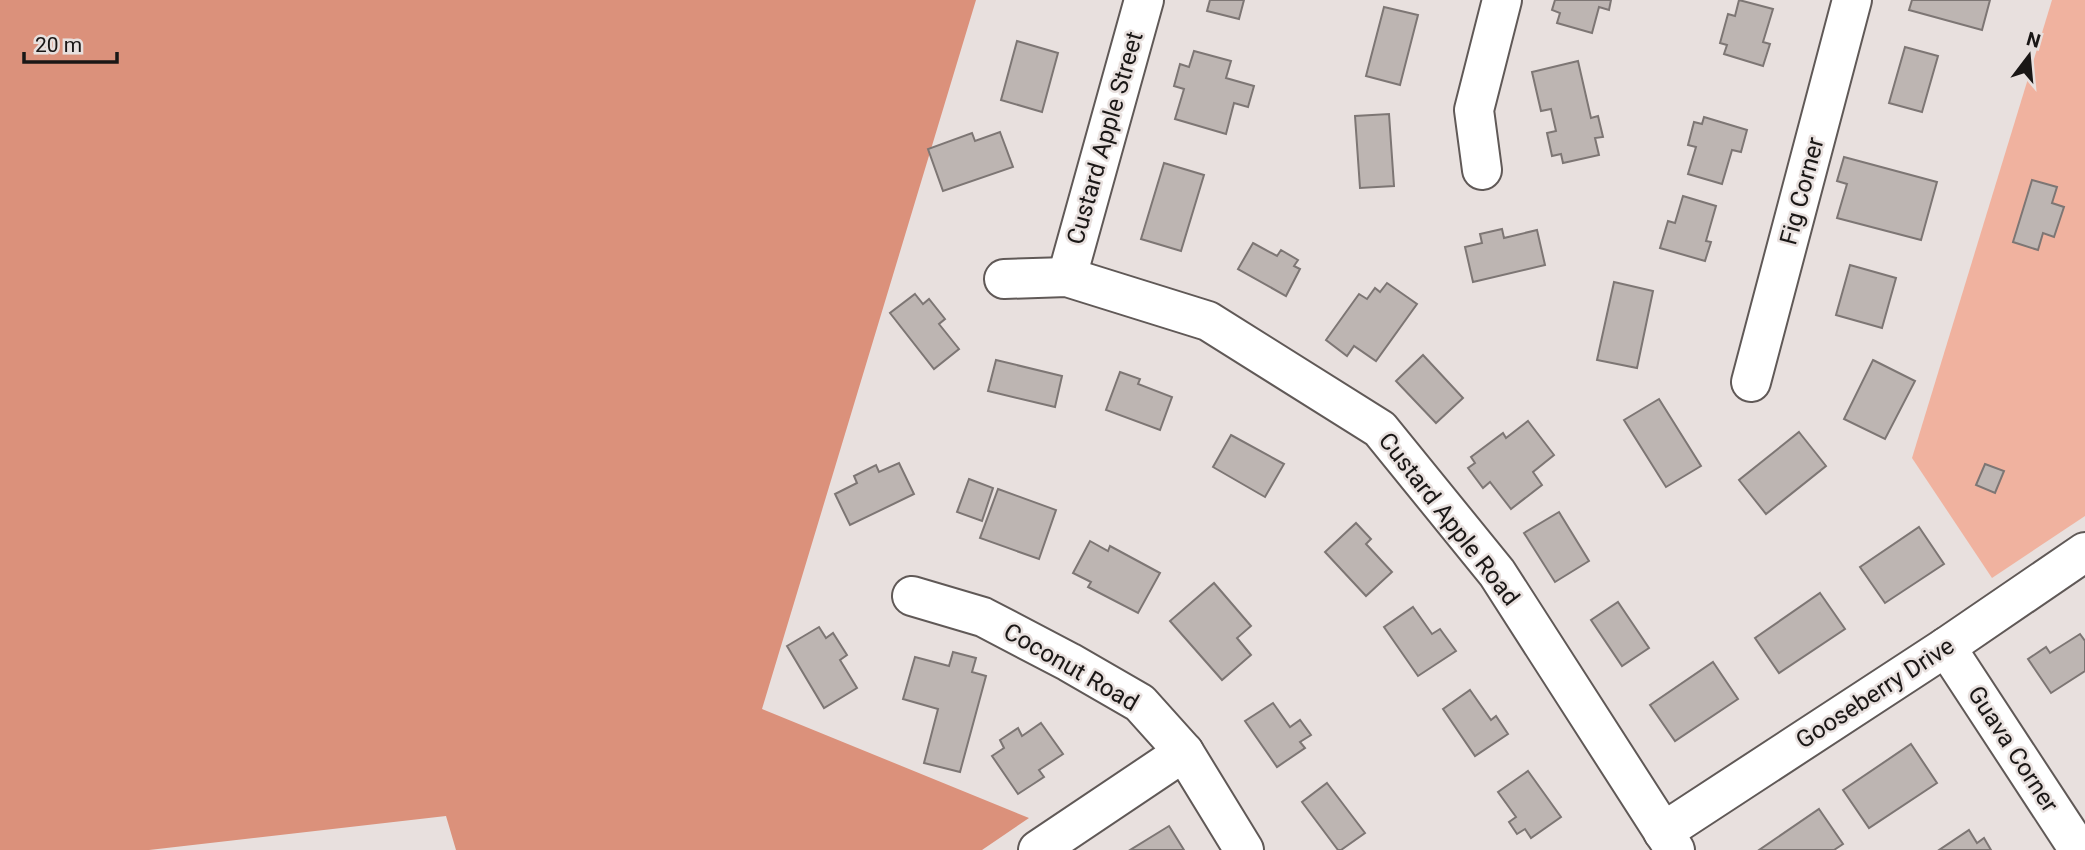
<svg xmlns="http://www.w3.org/2000/svg" width="2085" height="850" viewBox="0 0 2085 850" font-family="Roboto,sans-serif">
<rect width="100%" height="100%" fill="#e8e0de"/>
<path fill="#f0b29f" d="M2052,0h33v516l-93,62 -80,-120z"/>
<path fill="#db917b" d="M0,0h976l-214,709 267,109 -47,32h-526l-10,-34 -297,34h-149z"/>
<g fill="#bdb5b2" stroke="#7d7674" stroke-width="2">
<path d="M1210,0h34l-5,19 -32,-8z"/>
<path d="M1555,0h56l-2,10 -10,-3 -7,26 -35,-10 3,-10 -8,-3z"/>
<path d="M1739,0l34,9 -10,33 7,2 -7,22 -39,-12 3,-9 -7,-2 8,-29 7,2z"/>
<path d="M1912,0h78l-8,30 -73,-20z"/>
<path d="M1384,7l34,8 -18,70 -34,-9z"/>
<path d="M1017,41l41,12 -16,59 -41,-12z"/>
<path d="M1905,47l33,9 -16,56 -33,-9z"/>
<path d="M1194,51l37,10 -5,17 28,8 -6,21 -14,-4 -8,31 -51,-15 9,-30 -10,-3 6,-22 9,3z"/>
<path d="M1578,61l13,57 7,-2 5,21 -8,1 4,17 -36,8 -2,-9 -9,2 -5,-23 9,-2 -5,-22 -10,2 -9,-39z"/>
<path d="M1389,114l5,72 -34,2 -5,-72z"/>
<path d="M1704,117l43,13 -6,22 -9,-2 -10,34 -34,-10 8,-27 -8,-2 6,-23 8,2z"/>
<path d="M1000,132l13,35 -70,24 -15,-42 44,-16 3,8z"/>
<path d="M1844,157l93,25 -16,58 -84,-22 10,-34 -10,-3z"/>
<path d="M1164,163l40,12 -23,76 -40,-12z"/>
<path d="M2032,180l25,7 -5,16 12,4 -10,30 -11,-4 -5,17 -25,-8z"/>
<path d="M1683,196l33,10 -10,35 5,1 -6,19 -45,-13 8,-27 7,2z"/>
<path d="M1502,229l2,9 33,-8 8,35 -72,17 -8,-35 17,-4 -2,-9z"/>
<path d="M1253,243l24,13 4,-6 17,10 -4,6 6,3 -14,27 -48,-27z"/>
<path d="M1850,265l46,13 -14,50 -46,-13z"/>
<path d="M1614,282l39,9 -16,77 -40,-8z"/>
<path d="M1387,283l30,21 -41,57 -22,-15 -7,10 -21,-16 33,-46 8,5 8,-11 5,4z"/>
<path d="M915,294l8,10 6,-5 16,20 -6,5 20,25 -25,20 -44,-56z"/>
<path d="M1423,355l40,43 -27,25 -40,-42z"/>
<path d="M996,360l66,16 -7,31 -67,-16z"/>
<path d="M1873,360l42,21 -30,58 -41,-20z"/>
<path d="M1120,372l20,7 -2,5 34,13 -12,33 -54,-20z"/>
<path d="M1659,399l42,67 -35,21 -42,-67z"/>
<path d="M1528,421l26,34 -21,17 9,13 -31,24 -21,-27 -7,6 -15,-20 7,-5 -4,-6 32,-24 3,5z"/>
<path d="M1799,432l27,34 -60,48 -27,-34z"/>
<path d="M1231,435l53,29 -19,33 -52,-30z"/>
<path d="M899,463l15,31 -64,31 -15,-31 22,-11 -3,-7 22,-11 3,7z"/>
<path d="M1985,464l19,7 -9,22 -19,-8z"/>
<path d="M969,479l24,9 -11,33 -25,-9z"/>
<path d="M998,489l58,21 -17,49 -59,-21z"/>
<path d="M1559,512l30,49 -34,21 -31,-49z"/>
<path d="M1356,523l15,16 -5,5 26,28 -26,24 -41,-44z"/>
<path d="M1919,527l25,37 -59,39 -25,-36z"/>
<path d="M1090,541l18,10 2,-5 50,27 -22,40 -50,-26 3,-5 -18,-9z"/>
<path d="M1214,583l37,43 -14,12 14,17 -29,25 -52,-59z"/>
<path d="M1820,593l25,36 -66,44 -24,-35z"/>
<path d="M1618,602l31,46 -27,18 -31,-46z"/>
<path d="M1413,607l19,27 8,-5 16,22 -38,25 -34,-49z"/>
<path d="M819,627l7,11 7,-5 14,22 -7,5 17,28 -33,20 -37,-62z"/>
<path d="M2080,634l5,7v30l-34,22 -23,-34 18,-12 4,6z"/>
<path d="M953,652l23,6 -4,14 14,4 -26,96 -36,-9 14,-54 -35,-10 12,-42 34,9z"/>
<path d="M1713,662l25,37 -63,42 -25,-36z"/>
<path d="M1470,690l21,30 5,-4 12,18 -33,22 -32,-47z"/>
<path d="M1273,703l17,24 10,-7 11,15 -11,7 5,6 -28,19 -32,-46z"/>
<path d="M1041,723l22,31 -24,16 5,7 -26,17 -26,-38 12,-8 -4,-8 18,-12 4,8z"/>
<path d="M1911,744l26,39 -68,45 -26,-38z"/>
<path d="M1528,771l33,46 -30,21 -6,-9 -8,5 -8,-12 7,-5 -18,-25z"/>
<path d="M1327,783l38,50 -24,17h-3l-36,-48z"/>
<path d="M1819,809l24,35 -9,6h-75z"/>
<path d="M1169,826l15,24h-54z"/>
<path d="M1969,830l8,13 7,-5 7,12h-52z"/>
</g>
<g fill="none" stroke-linecap="round" stroke-linejoin="round">
<g stroke="#605957" stroke-width="42">
<g id="minor">
<path d="M1482,170l-8,-60 28,-110"/>
<path d="M1067,277l77,-277"/>
<path d="M1004,279l63,-2 141,44 172,108 117,144 178,277"/>
<path d="M1751,382l101,-382"/>
<path d="M912,596l71,21 86,45 71,41 44,49 60,98"/>
<path d="M1946,647l133,203"/>
<path d="M1663,832l283,-185 139,-95"/>
<path d="M1038,850l146,-98"/>
</g>
</g>
<use href="#minor" stroke="#fff" stroke-width="38"/>
</g>
<g text-anchor="middle" dominant-baseline="central" stroke-width="5" stroke-linejoin="round" paint-order="stroke">
<g font-size="24" fill="#1a1716" stroke="#e8e0de">
<text transform="translate(1105 138) rotate(-74)">Custard Apple Street</text>
<text transform="translate(1802 191) rotate(-75)">Fig Corner</text>
<text transform="translate(1449 519) rotate(52)">Custard Apple Road</text>
<text transform="translate(1071 667) rotate(30)">Coconut Road</text>
<text transform="translate(1875 693) rotate(-33)">Gooseberry Drive</text>
<text transform="translate(2013 749) rotate(57)">Guava Corner</text>
</g>
</g>
<g transform="translate(2029 56) rotate(16)" stroke="#e8e0de" stroke-width="5" paint-order="stroke">
<path d="M0-5L12 26L0 18L-12 26Z" fill="#1a1716"/>
<text y="-10" font-size="19" font-weight="bold" text-anchor="middle" fill="#1a1716">N</text>
</g>
<path d="M24 52v10h93v-10" fill="none" stroke="#1a1716" stroke-width="3.5"/>
<text x="35" y="52" font-size="21" fill="#1a1716" stroke="#e8e0de" stroke-width="5" paint-order="stroke">20 m</text>
</svg>
